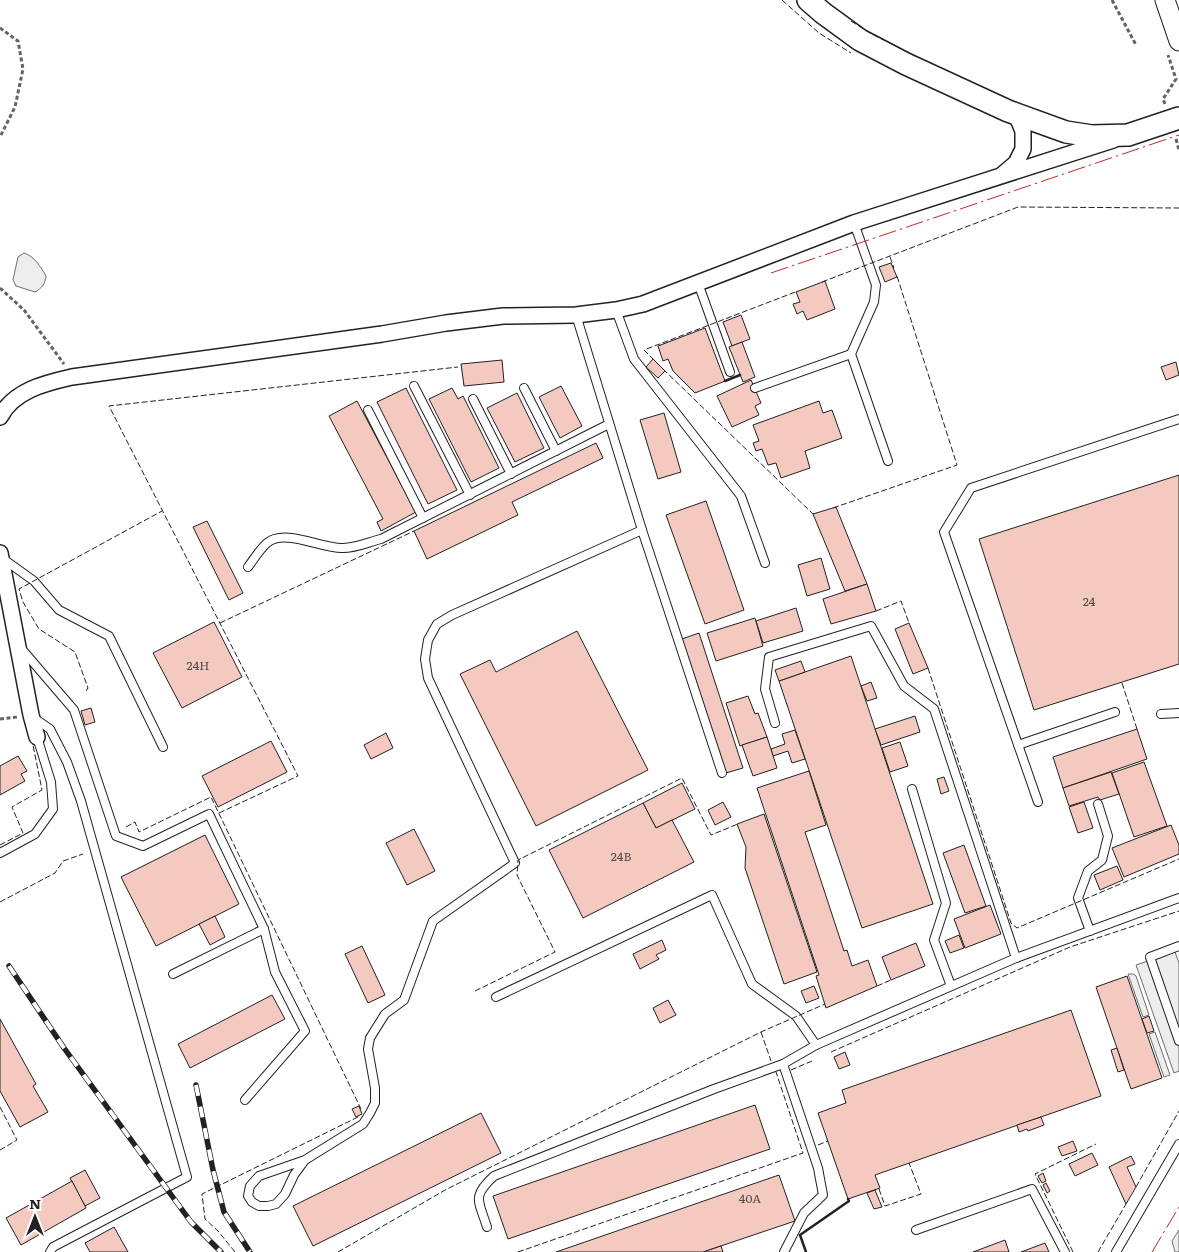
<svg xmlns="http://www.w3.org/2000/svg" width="1179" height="1252" viewBox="0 0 1179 1252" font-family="Literata,serif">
<rect width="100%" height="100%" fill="#fff"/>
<g fill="#eee" stroke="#6f6f6f">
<path d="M24,253c10,3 17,14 22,23 -1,8 -4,12 -11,16l-19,-6 -3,-6 5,-23z"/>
<path d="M1128,974h5l3,2 13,39 -6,2z"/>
<path d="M1155,1032l15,43 -6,2 -15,-43z"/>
<path d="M1179,1230v22h-4l-3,-11z"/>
</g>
<path fill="#ededed" stroke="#6f6f6f" d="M1175,952l4,11v108l-5,2 -38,-108z"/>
<g fill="#f3c9c0" stroke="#222">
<path d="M891,263l6,14 -12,5 -6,-15z"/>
<path d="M825,281l10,28 -28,11 -4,-9 -6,3 -4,-10 7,-2 -4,-10z"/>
<path d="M741,315l9,24 -18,7 -9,-24z"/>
<path d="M705,328l20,53 -30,12 -22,-22 -5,-12 -5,2 -5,-15z"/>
<path d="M742,342l13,35 -12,5 -14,-35z"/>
<path d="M653,359l12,12 -7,7 -12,-11z"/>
<path d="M502,360l2,22 -40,4 -3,-22z"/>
<path d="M1176,362l3,13 -13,5 -5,-13z"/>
<path d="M751,380l10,23 -6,3 4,9 -27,12 -15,-31z"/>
<path d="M561,386l21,40 -22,12 -21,-41z"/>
<path d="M406,388l51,102 -29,14 -51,-102z"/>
<path d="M452,388l6,11 5,-3 36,72 -28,14 -42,-83z"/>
<path d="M517,393l27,55 -29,14 -28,-54z"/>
<path d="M357,401l59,111 -35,19 -4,-9 6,-3 -54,-103z"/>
<path d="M819,401l4,12 9,-3 10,28 -37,13 5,17 -29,10 -5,-15 -8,2 -6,-16 -6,2 -3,-8 6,-2 -6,-16z"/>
<path d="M664,413l17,59 -23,7 -18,-59z"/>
<path d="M596,443l7,15 -91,44 6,13 -91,44 -13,-28z"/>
<path d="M1179,475v189l-145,46 -55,-171z"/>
<path d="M706,501l38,109 -39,14 -39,-109z"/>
<path d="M836,507l31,77 -22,7 -32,-77z"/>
<path d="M207,521l36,72 -14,7 -36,-73z"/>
<path d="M821,558l9,31 -23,7 -9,-31z"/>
<path d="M867,584l9,27 -45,13 -8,-25z"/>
<path d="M796,608l7,23 -40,12 -7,-22z"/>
<path d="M755,618l8,28 -47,15 -9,-28z"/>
<path d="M214,622l28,55 -60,31 -29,-55z"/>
<path d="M909,623l19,45 -15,6 -18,-45z"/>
<path d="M577,631l71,139 -112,56 -76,-152 30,-14 6,12z"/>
<path d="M699,633l44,135 -17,5 -44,-134z"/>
<path d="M851,656l82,248 -71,24 -83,-247z"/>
<path d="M801,661l4,11 -26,9 -4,-11z"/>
<path d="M871,682l6,16 -10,3 -6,-15z"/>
<path d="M748,696l7,18 3,-1 9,24 -27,9 -14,-43z"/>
<path d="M91,708l4,14 -10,3 -4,-14z"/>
<path d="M915,716l5,16 -39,13 -6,-16z"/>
<path d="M1137,729l10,30 -84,29 -10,-31z"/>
<path d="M795,730l10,29 -13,4 -4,-12 -15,5 -2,-7 14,-5 -3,-10z"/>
<path d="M386,733l7,15 -22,11 -7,-14z"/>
<path d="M767,737l10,31 -24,8 -11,-31z"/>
<path d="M271,741l16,31 -69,35 -16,-31z"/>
<path d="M900,742l8,24 -18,6 -8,-24z"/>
<path d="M18,756l9,15 -6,3 4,7 -25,14v-29z"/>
<path d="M1144,762l23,64 -33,11 -22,-64z"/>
<path d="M809,771l17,54 -21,7 39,119 3,-1 5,16 16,-6 9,26 -51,22 -10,-32 3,-1 -62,-187z"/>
<path d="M1111,772l8,22 -19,6 -2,-3 -29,9 -6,-18z"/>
<path d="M944,777l5,14 -8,3 -4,-15z"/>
<path d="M682,783l13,26 -39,19 -13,-25z"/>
<path d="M723,802l8,15 -16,8 -7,-15z"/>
<path d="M1084,802l9,26 -15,5 -9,-26z"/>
<path d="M643,803l13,25 16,-8 22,42 -111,56 -34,-68z"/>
<path d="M764,814l53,158 -33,12 -39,-116 1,-21 -9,-23z"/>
<path d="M1171,825l8,20v9l-55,23 -12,-29z"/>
<path d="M414,829l21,42 -28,14 -21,-42z"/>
<path d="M205,835l34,69 -83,42 -35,-69z"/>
<path d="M964,845l22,61 -21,7 -22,-60z"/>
<path d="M1117,866l6,14 -23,10 -6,-15z"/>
<path d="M990,905l11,29 -36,14 -11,-29z"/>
<path d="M215,916l10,21 -15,8 -11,-21z"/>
<path d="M959,935l5,13 -14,5 -5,-12z"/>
<path d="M662,940l4,10 -10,5 3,4 -19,10 -7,-15z"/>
<path d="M916,943l9,23 -34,14 -9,-23z"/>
<path d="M362,946l23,49 -17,8 -23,-49z"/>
<path d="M1127,976l35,102 -31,11 -35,-102z"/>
<path d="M814,986l5,12 -13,5 -5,-12z"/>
<path d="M272,995l13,24 -95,49 -12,-24z"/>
<path d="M668,1000l8,15 -16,8 -7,-15z"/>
<path d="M1071,1010l30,86 -226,79 5,13 -32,11 -30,-86 28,-10 -4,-13z"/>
<path d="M1149,1016l5,15 -7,2 -5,-14z"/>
<path d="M0,1019l36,65 -3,2 15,26 -28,15 -20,-36z"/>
<path d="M1117,1048l7,22 -6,2 -7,-22z"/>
<path d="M845,1052l5,13 -11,4 -5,-12z"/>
<path d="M755,1105l15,44 -262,90 -15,-43z"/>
<path d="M359,1106l3,8 -6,3 -4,-8z"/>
<path d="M481,1113l20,40 -188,93 -20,-40z"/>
<path d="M1041,1117l3,8 -16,6 -1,-2 -8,3 -2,-7z"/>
<path d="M1073,1141l4,10 -15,5 -4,-9z"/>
<path d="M1092,1153l6,12 -23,11 -6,-12z"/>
<path d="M1131,1156l4,8 -8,3 9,20 -10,17 -17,-37z"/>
<path d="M85,1170l15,28 -15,8 -15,-28z"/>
<path d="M1043,1173l3,8 -4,2 -4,-7z"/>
<path d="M779,1175l16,46 -92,31h-147z"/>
<path d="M72,1181l14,27 -65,37 -15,-27z"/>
<path d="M1046,1183l4,8 -3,2 -4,-8z"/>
<path d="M875,1190l7,17 -8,2 -7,-16z"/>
<path d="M114,1227l14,25h-38l-5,-9z"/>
<path d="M1005,1240l4,12h-36z"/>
<path d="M1045,1243l4,9h-28z"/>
<path d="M721,1246l2,6h-17v-1z"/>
</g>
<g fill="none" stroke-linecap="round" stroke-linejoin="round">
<g stroke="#222" stroke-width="10">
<g id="service">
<path d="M854,223l22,62 -2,17 -23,52 37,107"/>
<path d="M698,283l32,89"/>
<path d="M616,310l18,49 107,137 24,67"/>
<path d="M414,386l56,109"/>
<path d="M524,388l32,63"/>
<path d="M755,388l96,-34"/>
<path d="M473,399l38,75"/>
<path d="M368,410l55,108"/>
<path d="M642,530l80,243"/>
<path d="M2,558l32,23 25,29 50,26 54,111"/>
<path d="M248,567c6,-8 12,-18 19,-24 18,-15 55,6 76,5 13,0 26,-6 38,-9l228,-115"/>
<path d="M20,647l54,63 42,126 27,10 66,-32 55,115 -91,45"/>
<path d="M1161,714l18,-1"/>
<path d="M34,718l16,11 17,33 14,39 106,376 -134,70 -3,5"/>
<path d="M775,723l-10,-34 4,-32 102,-31 33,60 30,23 82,249"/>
<path d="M1018,745l97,-33"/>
<path d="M912,789l34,114 -12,37 17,46"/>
<path d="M1038,802l-94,-270 27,-44 208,-69"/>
<path d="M0,853l35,-19 18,-25 -2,-27 -14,-45"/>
<path d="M1090,931l-12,-33 10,-27 14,-11 6,-24 -10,-32"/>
<path d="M1179,946l-29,11 29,84"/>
<path d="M496,997l216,-102 40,89 44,32 20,29"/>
<path d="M783,1064l35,104 5,27 -19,18 -20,39"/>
<path d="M245,1100l60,-69 -30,-59 -11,-43"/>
<path d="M305,1160l-46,16 -9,10 -2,10 4,6 7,4h9l8,-2 9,-10 9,-19 11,-15 58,-36 7,-11 5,-10v-15l-7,-39 2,-11 15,-24 19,-14 29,-79 82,-58 -87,-185 -3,-19 3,-19 9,-16 15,-9 190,-85 -66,-215"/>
<path d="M487,1227c-8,-26 -16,-30 7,-51l220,-87 69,-25 33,-19 200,-87 163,-60"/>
<path d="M916,1230l116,-41 33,63"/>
<path d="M1116,1252l63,-108"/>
</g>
</g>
<g stroke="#222" stroke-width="18">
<g id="minor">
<path d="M1003,174l13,-11 7,-14v-18l-5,-12 -8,-7"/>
<path d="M0,417c14,-27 46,-34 72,-40l310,-43 64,-11 57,-7 73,-1 40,-5 27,-6 211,-81 259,-83"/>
<path d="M0,553l31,162 6,22"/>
</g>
</g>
<g stroke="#222" stroke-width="21">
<path id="tertiary" d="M1165,0l14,41"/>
</g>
<g stroke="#222" stroke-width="24">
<path id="secondary" d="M808,0l15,13 37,27 46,24 102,47 58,21 26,4 36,-1 51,-17"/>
</g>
<g stroke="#646464" stroke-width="3" stroke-dasharray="4 2.5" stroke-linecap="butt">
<path d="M1112,0l24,45"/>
<path d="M0,28l18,13 5,28 -8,38 -15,30"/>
<path d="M1165,104l-2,-5 13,-20 -8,-24"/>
<path d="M1176,139l3,11"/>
<path d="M0,288l24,22 40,54"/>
<path d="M0,719l18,-2"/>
</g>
<use href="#service" stroke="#fff" stroke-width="8"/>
<use href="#minor" stroke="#fff" stroke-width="15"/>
<use href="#tertiary" stroke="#fff" stroke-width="19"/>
<use href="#secondary" stroke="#fff" stroke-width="21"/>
<g stroke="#222" stroke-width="5.5">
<g id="rail">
<path d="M9,966l55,82 127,174 30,30"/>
<path d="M196,1085l17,85 11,42 26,40"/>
</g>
</g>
<use href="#rail" stroke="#fff" stroke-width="4" stroke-dasharray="11" stroke-linecap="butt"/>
<g stroke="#222" stroke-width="1" stroke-dasharray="6 2.5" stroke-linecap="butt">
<path d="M782,0l37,33 32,20"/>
<path d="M851,21l19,12 47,24"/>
<path d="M890,257l4,11"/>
<path d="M822,282l196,-75 161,1"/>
<path d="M654,360l-10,-10 154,-59"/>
<path d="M663,369l150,145 4,-1"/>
<path d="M833,508l124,-43 -60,-189"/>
<path d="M876,611l25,-10 8,22"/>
<path d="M220,623l194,-92"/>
<path d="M928,668l83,255 6,5 162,-69"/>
<path d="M1122,683l15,46"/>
<path d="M86,691l2,-3 -13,-36 -36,-23 -16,-27 -4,-13 143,-78"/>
<path d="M219,813l79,-37 -189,-370 349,-39"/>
<path d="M126,827l9,-5 4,10 72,-35 150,312"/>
<path d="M0,845l23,-12 -11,-26 30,-17 -9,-45"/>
<path d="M0,902l55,-29 8,-12 20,-7"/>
<path d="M877,986l14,-6"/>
<path d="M475,991l80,-39 -38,-77 1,-15 164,-82 29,57 27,-11"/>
<path d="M761,1032l10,29"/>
<path d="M831,1052l239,-105 109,-36"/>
<path d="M791,1070l21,-9"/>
<path d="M0,1107l17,33 -17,10"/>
<path d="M818,1145l10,-4"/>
<path d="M1136,1187l43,-76"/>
<path d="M879,1189l6,17 36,-12 -12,-31"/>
<path d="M235,1252l-17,-21 -13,-12 -3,-25 158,-78"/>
<path d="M338,1252l109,-63 314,-157 64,-28"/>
<path d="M518,1252l285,-99 -27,-81"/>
<path d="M1073,1252l-38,-78 61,-30"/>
<path d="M1098,1252l28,-48"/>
</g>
<g stroke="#222" stroke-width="2.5">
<path d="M725,381l15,-6"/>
<path d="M806,1252l-6,-17 49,-34 -1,-2"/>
</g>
<g stroke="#c62828" stroke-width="1" stroke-dasharray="18 4 2.5 4" stroke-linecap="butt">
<path d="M771,273l408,-138"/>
<path d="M1152,1252l27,-45"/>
</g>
</g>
<g text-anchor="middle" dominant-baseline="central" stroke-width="4" stroke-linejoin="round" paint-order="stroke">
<g font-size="12" fill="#564c4a">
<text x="1089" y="601">24</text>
<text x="198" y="665">24Н</text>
<text x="621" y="856">24В</text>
<text x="750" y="1198">40А</text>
</g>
</g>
<g transform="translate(35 1217)" stroke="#ffffff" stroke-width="4" paint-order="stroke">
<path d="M0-4L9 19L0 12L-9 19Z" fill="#222222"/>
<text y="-8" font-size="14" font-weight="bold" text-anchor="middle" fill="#222222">N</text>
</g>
</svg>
